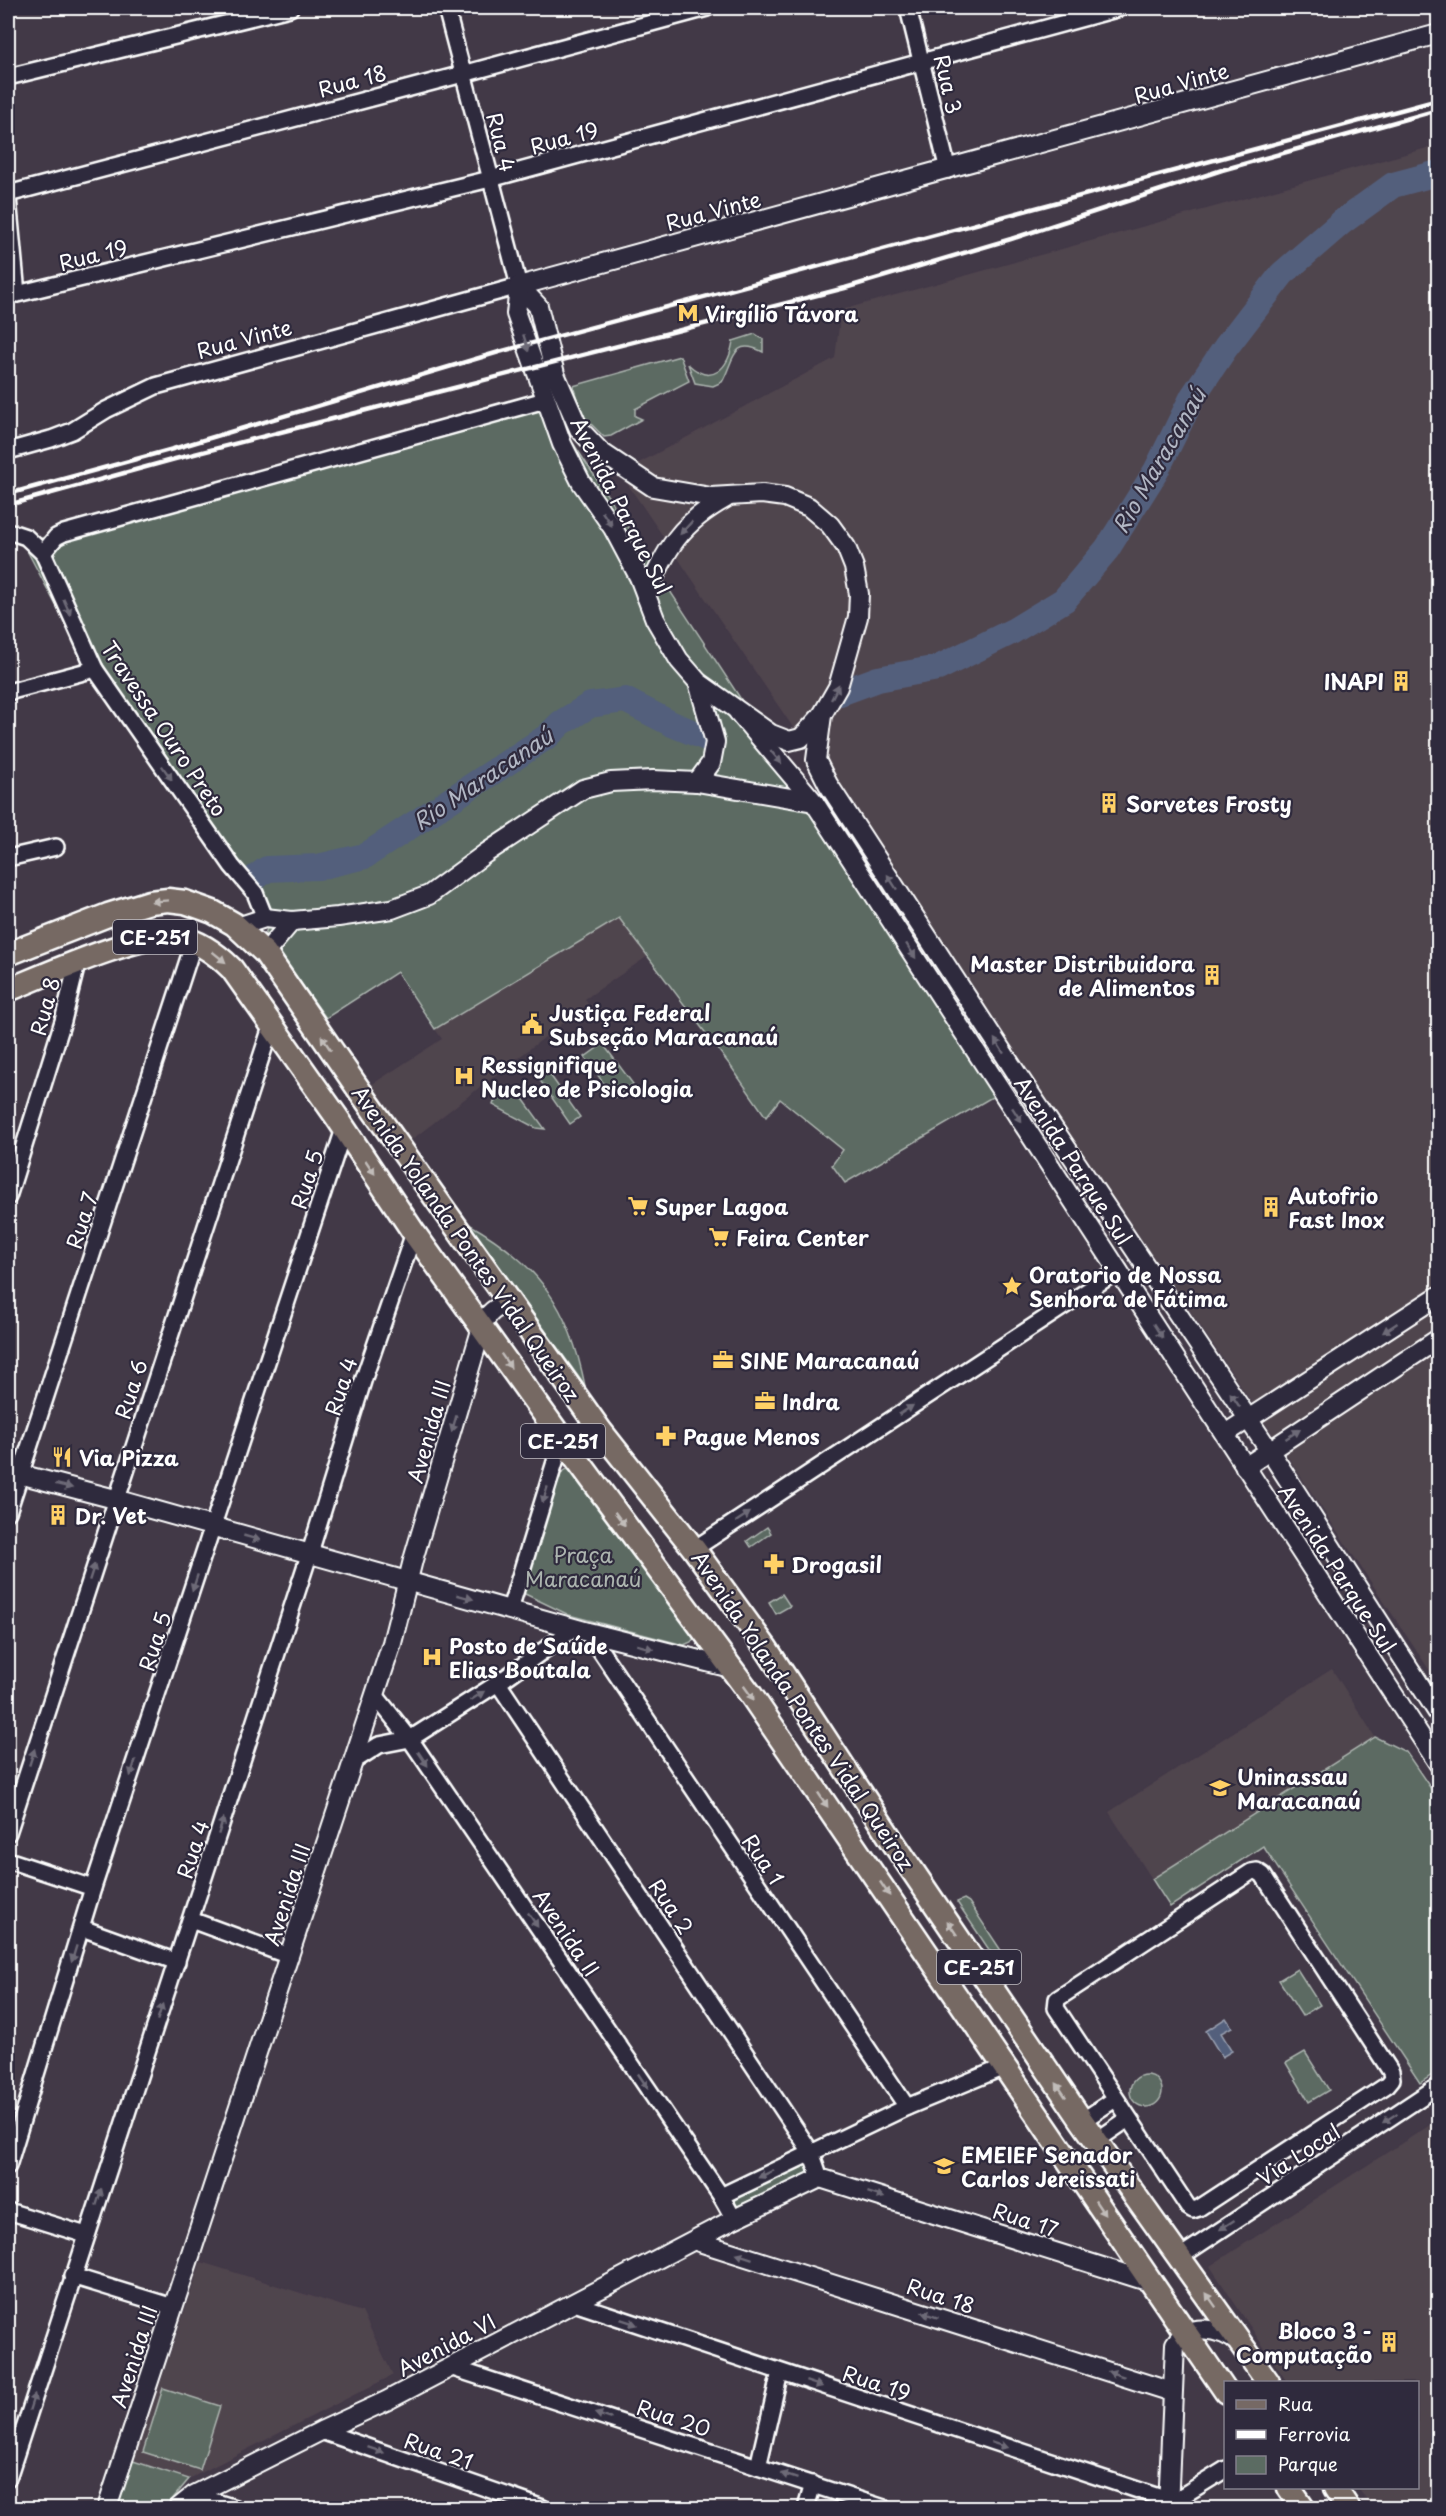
<svg xmlns="http://www.w3.org/2000/svg" width="1446" height="2516" viewBox="0 0 1446 2516" font-family="'Playpen Sans',sans-serif">
<rect width="100%" height="100%" fill="#423947"/>
<filter id="ink" filterUnits="userSpaceOnUse"><feTurbulence type="fractalNoise" baseFrequency=".0167" numOctaves="2"/><feDisplacementMap in="SourceGraphic" scale="12" xChannelSelector="R" yChannelSelector="G"/><feConvolveMatrix kernelMatrix="1 2 1 2 8 2 1 2 1" color-interpolation-filters="sRGB"/></filter>
<g filter="url(#ink)">
<g fill="#50444e">
<path d="M1438,145v1538l-214,-322 -604,-888 215,-115 6,-48z"/>
<path d="M619,918l29,38 -63,43 3,5 -178,137 -39,-56 71,-46 -7,-10z"/>
<path d="M1332,1669l43,68 -223,142 -43,-67z"/>
<path d="M1438,2120v388h-66l-14,-20h60v-106h-131l-77,-116z"/>
<path d="M201,2262l161,50 31,63 -204,104 -55,-18z"/>
</g>
<g fill="#5b6b62" stroke="#adb5b0" stroke-width="1.5">
<path d="M755,334l8,5v13c-32,-16 -29,10 -41,30l-9,4 -18,-3 -7,-19c24,23 41,4 45,-23z"/>
<path d="M680,356l9,25 -54,28v7l7,3 -31,17 -7,1 -22,-22 -9,-29z"/>
<path d="M551,400l22,43 426,650 -154,90 -13,-18 11,-15 -63,-51 -14,18 -34,-49 -113,-150 -184,111 -38,-57 -71,46 -61,-84 6,-16 -179,-245 -69,-130z"/>
<path d="M603,1044l30,40 -19,14 -29,-41z"/>
<path d="M548,1072l32,45 -10,7 -31,-45z"/>
<path d="M516,1089l29,40 -9,-1 -43,-23 1,-3z"/>
<path d="M469,1224c69,39 101,84 116,162z"/>
<path d="M567,1469l6,3 122,165 -4,5 -7,3 -115,-30 -46,-22 38,-120z"/>
<path d="M767,1527l4,6 -20,14 -4,-6z"/>
<path d="M782,1594l8,12 -14,8 -7,-12z"/>
<path d="M1375,1737l31,15 32,47v272l-18,12 -157,-237 -93,61 -18,-28z"/>
<path d="M964,1899l5,3 35,53 -8,5 -39,-58z"/>
<path d="M1297,1969l23,36 -18,11 -23,-36z"/>
<path d="M1305,2052l24,38 -20,12 -23,-39z"/>
<circle cx="1146" cy="2091" r="16"/>
<path d="M808,2162l4,14 -72,37 -10,-18z"/>
<path d="M163,2388l57,18 -20,64 -57,-18z"/>
<path d="M130,2460l59,19 -24,29h-51z"/>
</g>
<path fill="#535f7b" stroke="#989fb0" stroke-width="1.5" d="M1226,2018l6,9 -11,6 11,18 -10,6 -16,-26z"/>
<g fill="none" stroke-linecap="round" stroke-linejoin="round">
<g stroke="#535f7b" stroke-width="26">
<path d="M840,693l38,-14 60,-11 75,-37 51,-31 43,-51 49,-78 37,-75 33,-49 56,-73 60,-52 51,-37 45,-12"/>
<path d="M251,881l16,-12 51,-2 47,-11 183,-120 13,-13 29,-18 35,-5 47,24 39,16"/>
</g>
<g stroke="#fff" stroke-width="20">
<g id="minor">
<path d="M908,8l40,162"/>
<path d="M8,77l282,-69"/>
<path d="M8,194l455,-120 244,-66"/>
<path d="M8,198l9,96 473,-115 630,-171"/>
<path d="M8,451l43,-12 21,-8 34,-21 50,-24 363,-100 -73,-278"/>
<path d="M8,531l18,6 17,16 52,116 137,197 23,27 10,25"/>
<path d="M43,553l13,-16 8,-4 481,-133"/>
<path d="M8,692l87,-23"/>
<path d="M8,858l48,-11"/>
<path d="M8,1197l55,-176 14,-57"/>
<path d="M8,1512l186,-570"/>
<path d="M694,1549l425,-279"/>
<path d="M510,1609l52,-170"/>
<path d="M588,1632l319,475"/>
<path d="M498,1683l313,469 9,26"/>
<path d="M375,1695l35,44 311,457 13,23"/>
<path d="M354,1761l25,-16 31,-6 88,-56 77,-55"/>
<path d="M8,1833l263,-806"/>
<path d="M8,1860l85,28"/>
<path d="M1257,1871l6,4 128,197 1,7 -5,6 -188,123 -6,2 -5,-3 -132,-199 1,-9 194,-127z"/>
<path d="M191,1920l98,36"/>
<path d="M82,1928l95,34"/>
<path d="M1082,2121l33,-22"/>
<path d="M1096,2141l32,-22"/>
<path d="M8,2166l85,-278 251,-759"/>
<path d="M721,2196l186,-89 97,-40"/>
<path d="M8,2211l78,24"/>
<path d="M1180,2257l258,-171"/>
<path d="M72,2276l101,31"/>
<path d="M574,2303l594,197 11,-2 47,-29"/>
<path d="M450,2367l434,141"/>
<path d="M321,2431l222,77"/>
<path d="M758,2467l22,-95"/>
<path d="M8,2478l304,-932 52,-168 50,-145"/>
<path d="M194,2495l41,13"/>
<path d="M806,2508l7,-24"/>
</g>
</g>
<g stroke="#fff" stroke-width="22">
<g id="tertiary">
<path d="M519,286l19,20 17,68 24,55 22,23 52,35 58,10 51,-3 23,3 24,10 21,18 16,22 8,20 5,27 -1,23 -20,70 -16,28 -6,45 12,24 191,293 250,373 169,263"/>
<path d="M519,286l919,-252"/>
<path d="M519,286l-3,28 46,130 19,38 32,46 26,49 16,42 24,41 19,22 73,52 18,7 12,-3 21,-23"/>
<path d="M646,596c21,-48 33,-72 80,-98"/>
<path d="M738,712l76,90 624,961"/>
<path d="M697,782l117,20"/>
<path d="M237,927l28,-9 27,3 46,-4 54,-8 37,-14 57,-42 97,-64 28,-7 42,-2 44,2 14,-19 4,-21 -17,-60"/>
<path d="M265,953l27,-32"/>
<path d="M1225,1434l213,-138"/>
<path d="M1245,1467l193,-128"/>
<path d="M8,1471l107,28 473,133 143,36"/>
<path d="M696,2241l476,151"/>
<path d="M107,2508l285,-865 21,-83 69,-233c5,-14 13,-21 28,-23"/>
<path d="M178,2508l16,-13 127,-64 65,-30 348,-182 86,-41 330,104"/>
<path d="M1168,2508l7,-164c14,-23 45,-15 63,-2"/>
</g>
</g>
<g stroke="#fff" stroke-width="27">
<g id="primary">
<path d="M8,954l100,-39 42,-13 18,-2 17,2 28,10 21,12 31,29 99,144 236,333 94,119 72,99 127,194 189,279 186,261"/>
<path d="M8,990c35,-14 136,-60 170,-53 21,4 39,17 54,32l104,147 78,117 148,206 189,256 475,697"/>
<path d="M1289,2488l14,20"/>
<path d="M1335,2488l13,20"/>
</g>
</g>
<use href="#minor" stroke="#2f2a3d" stroke-width="15"/>
<use href="#tertiary" stroke="#2f2a3d" stroke-width="18"/>
<use href="#primary" stroke="#766964" stroke-width="22"/>
<g stroke="#fff" stroke-width="4.5">
<path d="M8,494l165,-45 326,-97 939,-252"/>
<path d="M8,505l167,-46 670,-171 166,-49 211,-69 216,-60"/>
</g>
</g>
<defs><path id="oneway-solid" d="M-6-.8H1V-3.2L6.5 0L1 3.2V.8H-6Z" transform="scale(1.5)"/></defs>
<g fill="#6d6a77">
<use href="#oneway-solid" transform="translate(526 343) rotate(72)"/>
<use href="#oneway-solid" transform="translate(607 519) rotate(56)"/>
<use href="#oneway-solid" transform="translate(686 528) rotate(133)"/>
<use href="#oneway-solid" transform="translate(67 607) rotate(66)"/>
<use href="#oneway-solid" transform="translate(835 692) rotate(-64)"/>
<use href="#oneway-solid" transform="translate(776 757) rotate(50)"/>
<use href="#oneway-solid" transform="translate(167 773) rotate(55)"/>
<use href="#oneway-solid" transform="translate(892 882) rotate(-123)"/>
<use href="#oneway-solid" transform="translate(911 951) rotate(57)"/>
<use href="#oneway-solid" transform="translate(999 1046) rotate(-123)"/>
<use href="#oneway-solid" transform="translate(1017 1115) rotate(57)"/>
<use href="#oneway-solid" transform="translate(1390 1328) rotate(147)"/>
<use href="#oneway-solid" transform="translate(1158 1331) rotate(57)"/>
<use href="#oneway-solid" transform="translate(1235 1400) rotate(-124)"/>
<use href="#oneway-solid" transform="translate(906 1410) rotate(-33)"/>
<use href="#oneway-solid" transform="translate(454 1424) rotate(106)"/>
<use href="#oneway-solid" transform="translate(1293 1434) rotate(-33)"/>
<use href="#oneway-solid" transform="translate(64 1486) rotate(14)"/>
<use href="#oneway-solid" transform="translate(545 1495) rotate(107)"/>
<use href="#oneway-solid" transform="translate(743 1517) rotate(-33)"/>
<use href="#oneway-solid" transform="translate(252 1538) rotate(16)"/>
<use href="#oneway-solid" transform="translate(92 1572) rotate(-72)"/>
<use href="#oneway-solid" transform="translate(195 1583) rotate(108)"/>
<use href="#oneway-solid" transform="translate(465 1597) rotate(15)"/>
<use href="#oneway-solid" transform="translate(645 1647) rotate(15)"/>
<use href="#oneway-solid" transform="translate(477 1696) rotate(-33)"/>
<use href="#oneway-solid" transform="translate(32 1757) rotate(-72)"/>
<use href="#oneway-solid" transform="translate(423 1759) rotate(56)"/>
<use href="#oneway-solid" transform="translate(133 1768) rotate(108)"/>
<use href="#oneway-solid" transform="translate(221 1826) rotate(-72)"/>
<use href="#oneway-solid" transform="translate(533 1920) rotate(56)"/>
<use href="#oneway-solid" transform="translate(74 1954) rotate(107)"/>
<use href="#oneway-solid" transform="translate(160 2012) rotate(-72)"/>
<use href="#oneway-solid" transform="translate(643 2081) rotate(56)"/>
<use href="#oneway-solid" transform="translate(1390 2118) rotate(147)"/>
<use href="#oneway-solid" transform="translate(766 2174) rotate(154)"/>
<use href="#oneway-solid" transform="translate(876 2195) rotate(18)"/>
<use href="#oneway-solid" transform="translate(99 2197) rotate(-72)"/>
<use href="#oneway-solid" transform="translate(1227 2225) rotate(147)"/>
<use href="#oneway-solid" transform="translate(744 2256) rotate(-162)"/>
<use href="#oneway-solid" transform="translate(930 2315) rotate(-162)"/>
<use href="#oneway-solid" transform="translate(629 2322) rotate(19)"/>
<use href="#oneway-solid" transform="translate(1116 2374) rotate(-162)"/>
<use href="#oneway-solid" transform="translate(814 2384) rotate(18)"/>
<use href="#oneway-solid" transform="translate(32 2402) rotate(-72)"/>
<use href="#oneway-solid" transform="translate(603 2416) rotate(-162)"/>
<use href="#oneway-solid" transform="translate(999 2445) rotate(18)"/>
<use href="#oneway-solid" transform="translate(376 2450) rotate(19)"/>
<use href="#oneway-solid" transform="translate(789 2476) rotate(-162)"/>
</g>
<g fill="#c1bcb9">
<use href="#oneway-solid" transform="translate(160 901) rotate(176)"/>
<use href="#oneway-solid" transform="translate(219 957) rotate(39)"/>
<use href="#oneway-solid" transform="translate(326 1043) rotate(-124)"/>
<use href="#oneway-solid" transform="translate(370 1167) rotate(56)"/>
<use href="#oneway-solid" transform="translate(506 1361) rotate(55)"/>
<use href="#oneway-solid" transform="translate(620 1519) rotate(53)"/>
<use href="#oneway-solid" transform="translate(749 1693) rotate(54)"/>
<use href="#oneway-solid" transform="translate(823 1800) rotate(56)"/>
<use href="#oneway-solid" transform="translate(885 1889) rotate(56)"/>
<use href="#oneway-solid" transform="translate(952 1928) rotate(-124)"/>
<use href="#oneway-solid" transform="translate(1061 2090) rotate(-124)"/>
<use href="#oneway-solid" transform="translate(1100 2208) rotate(56)"/>
<use href="#oneway-solid" transform="translate(1211 2300) rotate(-125)"/>
</g>
</g>
<defs>
<g id="metro-bare" transform="scale(1.62)"><path d="M-5.5 5V-5H-3L0 0L3-5H5.5V5H3V-.5L0 4L-3-.5V5Z" fill="#ffd166" stroke="#2f2a3d" stroke-width="2.5" paint-order="stroke"/></g>
<g id="building-bare" transform="scale(1.62)"><path d="M-4-6H4V6H1V3H-1V6H-4ZM-2.5-4.3h1.7v1.8h-1.7ZM.8-4.3h1.7v1.8H.8ZM-2.5-1h1.7V.8h-1.7ZM.8-1h1.7V.8H.8Z" fill="#ffd166" stroke="#2f2a3d" stroke-width="2.5" paint-order="stroke"/></g>
<g id="civic-bare" transform="scale(1.62)"><path d="M-.6-6.5H3V-4.5H.6V-3L4-1V1h2V6H-6V1h2V-1L-.6-3ZM-1.2 2.5V6h2.4V2.5Z" fill="#ffd166" stroke="#2f2a3d" stroke-width="2.5" paint-order="stroke"/></g>
<g id="hospital-bare" transform="scale(1.62)"><path d="M-5-5h3v3.5h4V-5h3V5h-3V1.5h-4V5h-3Z" fill="#ffd166" stroke="#2f2a3d" stroke-width="2.5" paint-order="stroke"/></g>
<g id="supermarket-bare" transform="scale(1.62)"><path d="M-6-5.5h2.5l.6 2H6L4.5 2H-2.5L-4.4-4H-6ZM-1.5 3.2a1.3 1.3 0 1 0 .1 0ZM3 3.2a1.3 1.3 0 1 0 .1 0Z" fill="#ffd166" stroke="#2f2a3d" stroke-width="2.5" paint-order="stroke"/></g>
<g id="sight-bare" transform="scale(1.62)"><path d="M0-6L1.8-2.2L6-1.7L2.9 1.2L3.7 5.4L0 3.3L-3.7 5.4L-2.9 1.2L-6-1.7L-1.8-2.2Z" fill="#ffd166" stroke="#2f2a3d" stroke-width="2.5" paint-order="stroke"/></g>
<g id="office-bare" transform="scale(1.62)"><path d="M-6-3h4V-5.5h4V-3h4V5H-6ZM-1-4.5V-3h2v-1.5ZM-6 0V1H6V0Z" fill="#ffd166" stroke="#2f2a3d" stroke-width="2.5" paint-order="stroke"/></g>
<g id="pharmacy-bare" transform="scale(1.62)"><path d="M-2-6h4v4h4v4h-4v4h-4v-4h-4v-4h4Z" fill="#ffd166" stroke="#2f2a3d" stroke-width="2.5" paint-order="stroke"/></g>
<g id="restaurant-bare" transform="scale(1.62)"><path d="M-5-6h1v4h1v-4h1v4h1v-4h1v5L-1.5 .5V6h-2V.5L-5-1ZM5-6V6H3V1.5H1.5Q1.5-4 5-6Z" fill="#ffd166" stroke="#2f2a3d" stroke-width="2.5" paint-order="stroke"/></g>
<g id="university-bare" transform="scale(1.62)"><path d="M0-5L7-2L0 1L-7-2ZM-4 1L0 2.5L4 1V4Q0 6-4 4Z" fill="#ffd166" stroke="#2f2a3d" stroke-width="2.5" paint-order="stroke"/></g>
<g id="school-bare" transform="scale(1.62)"><path d="M0-5L7-2L0 1L-7-2ZM-4 1L0 2.5L4 1V4Q0 6-4 4Z" fill="#ffd166" stroke="#2f2a3d" stroke-width="2.5" paint-order="stroke"/></g>
</defs>
<g fill-rule="evenodd">
<use href="#metro-bare" x="688" y="313"/>
<use href="#building-bare" x="1401" y="681"/>
<use href="#building-bare" x="1109" y="803"/>
<use href="#building-bare" x="1212" y="975"/>
<use href="#civic-bare" x="532" y="1024"/>
<use href="#hospital-bare" x="464" y="1076"/>
<use href="#supermarket-bare" x="638" y="1206"/>
<use href="#building-bare" x="1271" y="1207"/>
<use href="#supermarket-bare" x="719" y="1237"/>
<use href="#sight-bare" x="1012" y="1286"/>
<use href="#office-bare" x="723" y="1360"/>
<use href="#office-bare" x="765" y="1401"/>
<use href="#pharmacy-bare" x="666" y="1436"/>
<use href="#restaurant-bare" x="62" y="1457"/>
<use href="#building-bare" x="58" y="1515"/>
<use href="#pharmacy-bare" x="774" y="1564"/>
<use href="#hospital-bare" x="432" y="1657"/>
<use href="#university-bare" x="1220" y="1788"/>
<use href="#school-bare" x="944" y="2166"/>
<use href="#building-bare" x="1389" y="2342"/>
</g>
<g text-anchor="middle" dominant-baseline="central" stroke-width="4.5" stroke-linejoin="round" paint-order="stroke">
<g fill="#2f2a3d" stroke="#c1bfc5" stroke-width="1.5">
<rect x="113" y="920" width="84" height="34" rx="4.5"/>
<rect x="521" y="1424" width="84" height="34" rx="4.5"/>
<rect x="937" y="1950" width="84" height="34" rx="4.5"/>
</g>
<g font-size="20" font-weight="bold" fill="#fff">
<text x="155" y="937">CE-251</text>
<text x="563" y="1441">CE-251</text>
<text x="979" y="1967">CE-251</text>
</g>
<g font-size="21" fill="#fff" stroke="#2f2a3d">
<text transform="translate(352 80) rotate(-15)">Rua 18</text>
<text transform="translate(1181 82) rotate(-16)">Rua Vinte</text>
<text transform="translate(949 84) rotate(77)">Rua 3</text>
<text transform="translate(564 137) rotate(-15)">Rua 19</text>
<text transform="translate(502 142) rotate(76)">Rua 4</text>
<text transform="translate(713 210) rotate(-15)">Rua Vinte</text>
<text transform="translate(93 254) rotate(-14)">Rua 19</text>
<text transform="translate(244 338) rotate(-15)">Rua Vinte</text>
<text transform="translate(622 505) rotate(63)">Avenida Parque Sul</text>
<text transform="translate(165 728) rotate(56)">Travessa Ouro Preto</text>
<text transform="translate(44 1006) rotate(-75)">Rua 8</text>
<text transform="translate(1074 1160) rotate(57)">Avenida Parque Sul</text>
<text transform="translate(306 1179) rotate(-72)">Rua 5</text>
<text transform="translate(81 1220) rotate(-72)">Rua 7</text>
<text transform="translate(467 1243) rotate(55)">Avenida Yolanda Pontes Vidal Queiroz</text>
<text transform="translate(340 1386) rotate(-72)">Rua 4</text>
<text transform="translate(130 1389) rotate(-72)">Rua 6</text>
<text transform="translate(428 1431) rotate(-74)">Avenida III</text>
<text transform="translate(1338 1568) rotate(57)">Avenida Parque Sul</text>
<text transform="translate(154 1641) rotate(-72)">Rua 5</text>
<text transform="translate(804 1710) rotate(56)">Avenida Yolanda Pontes Vidal Queiroz</text>
<text transform="translate(192 1849) rotate(-72)">Rua 4</text>
<text transform="translate(764 1859) rotate(56)">Rua 1</text>
<text transform="translate(286 1894) rotate(-72)">Avenida III</text>
<text transform="translate(672 1906) rotate(56)">Rua 2</text>
<text transform="translate(567 1932) rotate(56)">Avenida II</text>
<text transform="translate(1298 2154) rotate(-33)">Via Local</text>
<text transform="translate(1026 2219) rotate(18)">Rua 17</text>
<text transform="translate(941 2295) rotate(18)">Rua 18</text>
<text transform="translate(446 2344) rotate(-28)">Avenida VI</text>
<text transform="translate(133 2356) rotate(-72)">Avenida III</text>
<text transform="translate(877 2382) rotate(18)">Rua 19</text>
<text transform="translate(674 2417) rotate(18)">Rua 20</text>
<text transform="translate(439 2450) rotate(19)">Rua 21</text>
</g>
<g font-size="21" font-weight="bold" fill="#fff" stroke="#2f2a3d" text-anchor="start">
<text x="705" y="313">Virgílio Távora</text>
<text x="1384" y="681" text-anchor="end">INAPI</text>
<text x="1126" y="803">Sorvetes Frosty</text>
<text x="1195" y="963" text-anchor="end">Master Distribuidora<tspan x="1195" dy="24">de Alimentos</tspan></text>
<text x="549" y="1012">Justiça Federal<tspan x="549" dy="24">Subseção Maracanaú</tspan></text>
<text x="481" y="1064">Ressignifique<tspan x="481" dy="24">Nucleo de Psicologia</tspan></text>
<text x="1288" y="1195">Autofrio<tspan x="1288" dy="24">Fast Inox</tspan></text>
<text x="655" y="1206">Super Lagoa</text>
<text x="736" y="1237">Feira Center</text>
<text x="1029" y="1274">Oratorio de Nossa<tspan x="1029" dy="24">Senhora de Fátima</tspan></text>
<text x="740" y="1360">SINE Maracanaú</text>
<text x="782" y="1401">Indra</text>
<text x="683" y="1436">Pague Menos</text>
<text x="79" y="1457">Via Pizza</text>
<text x="75" y="1515">Dr. Vet</text>
<text x="791" y="1564">Drogasil</text>
<text x="449" y="1645">Posto de Saúde<tspan x="449" dy="24">Elias Boutala</tspan></text>
<text x="1237" y="1776">Uninassau<tspan x="1237" dy="24">Maracanaú</tspan></text>
<text x="961" y="2154">EMEIEF Senador<tspan x="961" dy="24">Carlos Jereissati</tspan></text>
<text x="1372" y="2330" text-anchor="end">Bloco 3 -<tspan x="1372" dy="24">Computação</tspan></text>
</g>
<g font-size="21" fill="#adb5b0" stroke="#2f2a3d">
<text x="583" y="1554">Praça<tspan x="583" dy="24">Maracanaú</tspan></text>
</g>
<g font-size="22" font-style="italic" fill="#b2b7c4" stroke="#2f2a3d">
<text transform="translate(1158 460) rotate(-60)">Rio Maracanaú</text>
<text transform="translate(482 778) rotate(-34)">Rio Maracanaú</text>
</g>
</g>
<rect width="1446" height="2516" fill="none" stroke="#2f2a3d" stroke-width="30"/>
<rect x="15" y="15" width="1416" height="2486" fill="none" stroke="#fff" stroke-width="2" filter="url(#ink)"/>
<rect x="1224" y="2381" width="195" height="108" fill="#2f2a3d" stroke="#827f8b" stroke-width="1.5"/>
<rect x="1236" y="2400" width="30" height="9" fill="#766964" stroke="#827f8b" stroke-width="1.5"/>
<text x="1278" y="2411" font-size="18" fill="#ffffff">Rua</text>
<rect x="1236" y="2430" width="30" height="9" fill="#ffffff" stroke="#827f8b" stroke-width="1.5"/>
<text x="1278" y="2441" font-size="18" fill="#ffffff">Ferrovia</text>
<rect x="1236" y="2456" width="30" height="18" fill="#5b6b62" stroke="#827f8b" stroke-width="1.5"/>
<text x="1278" y="2471" font-size="18" fill="#ffffff">Parque</text>
</svg>
